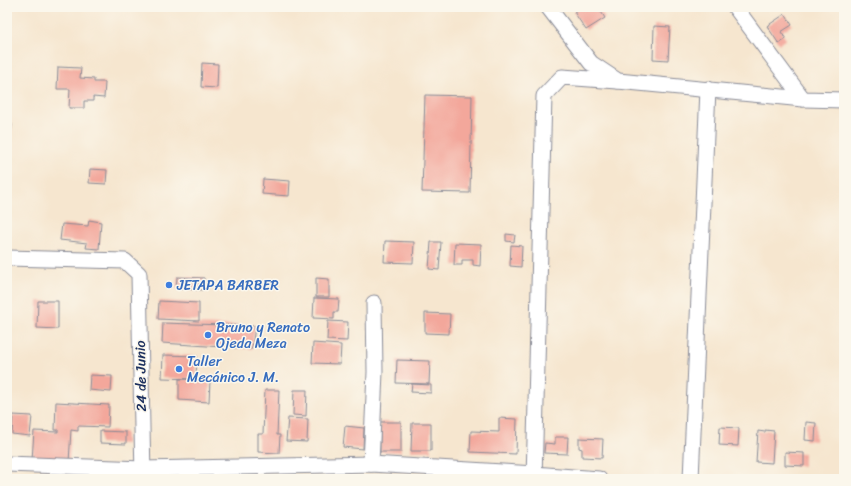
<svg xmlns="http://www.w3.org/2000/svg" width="851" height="486" viewBox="0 0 851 486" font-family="Sriracha,sans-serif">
<rect width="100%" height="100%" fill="#fbf7ec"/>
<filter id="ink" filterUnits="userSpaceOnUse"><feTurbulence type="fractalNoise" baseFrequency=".025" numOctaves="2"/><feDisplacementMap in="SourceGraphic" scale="8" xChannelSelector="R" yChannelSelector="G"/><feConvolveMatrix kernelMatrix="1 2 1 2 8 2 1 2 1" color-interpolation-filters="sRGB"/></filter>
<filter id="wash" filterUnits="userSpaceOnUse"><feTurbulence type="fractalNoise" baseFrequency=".012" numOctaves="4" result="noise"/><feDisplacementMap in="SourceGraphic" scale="16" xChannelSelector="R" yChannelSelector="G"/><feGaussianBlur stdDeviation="0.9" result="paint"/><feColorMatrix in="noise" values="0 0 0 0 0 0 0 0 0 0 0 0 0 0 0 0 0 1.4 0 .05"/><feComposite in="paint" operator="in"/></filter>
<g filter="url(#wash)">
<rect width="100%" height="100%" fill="#f6e6cf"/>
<g id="blocks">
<g fill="#f3a79b">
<path d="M582,7h16l7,11 -19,12 -12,-18z"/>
<path d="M785,14l7,11 -11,7 5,7 -7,5 -12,-18z"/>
<path d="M654,26l16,1 -2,33 -15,-1z"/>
<path d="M202,63l16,1 -1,24 -16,-1z"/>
<path d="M58,67l23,1 -1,10 14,1v3h11l-1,16 -11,-1v4h-9v7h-15l1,-19h-13z"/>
<path d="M425,95l47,1 -2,97 -48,-1z"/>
<path d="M7,123l5,1 -1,12 -4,-1z"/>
<path d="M90,169l17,1 -1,14 -17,-1z"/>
<path d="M263,179l27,2 -1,15 -27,-2z"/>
<path d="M89,220l12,2 -2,27 -13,-1 1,-5 -27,-3 2,-16 26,2z"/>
<path d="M506,234l9,1 -1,7 -8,-1z"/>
<path d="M385,241l29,1 -1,21 -29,-1z"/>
<path d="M431,242h10l-2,28 -10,-1z"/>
<path d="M455,243l26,1 -1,22 -7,-1v-5h-11v5h-8z"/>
<path d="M511,245l11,1 -1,21 -11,-1z"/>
<path d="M177,277l27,1v12l-28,-1z"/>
<path d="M316,278l13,1v18h-13z"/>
<path d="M314,298l25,1 -1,13h-4v7l-21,-1z"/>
<path d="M38,301h20v28l-21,-1z"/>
<path d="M159,301l40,2v18l-41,-2z"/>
<path d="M425,313l25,1 -1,20 -24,-1z"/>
<path d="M328,321l20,1 -1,19 -20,-1z"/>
<path d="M163,323l92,3 -3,23 -90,-6z"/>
<path d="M313,343l28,2 -1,19 -28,-1z"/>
<path d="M163,355l34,1 -1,23 -34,-1z"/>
<path d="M397,360l33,1 -1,23 -33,-1z"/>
<path d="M90,375l22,1 -1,16 -22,-2z"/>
<path d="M179,379l31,1 -1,22 -30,-2z"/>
<path d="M412,384l19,1v8l-20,-1z"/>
<path d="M265,390h14l-2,45h3l-1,18 -21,-1v-18h5z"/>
<path d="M294,390h13l-1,26 -13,-1z"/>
<path d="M56,402l53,3 -1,22 -30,-1v5l-7,-1 -2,32 -37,-2 2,-29 24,1v-2h-3z"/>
<path d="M13,415l19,1 -2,20 -18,-2z"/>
<path d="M288,418l20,1 -1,23 -21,-1z"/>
<path d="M499,418l18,1 -1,35 -46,-2 1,-21 28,1z"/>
<rect x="380" y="422" width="21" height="30"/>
<path d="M806,422l10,1 -1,18 -10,-1z"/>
<path d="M412,423h19v28h-20z"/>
<path d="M345,426l19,2 -1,21 -20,-2z"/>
<path d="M720,427l19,1 -1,18 -19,-1z"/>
<path d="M765,430l9,1 -2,32 -16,-1 2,-31 7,1z"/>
<path d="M100,431l26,1v12l-26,-1z"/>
<path d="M555,437h13l-1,17 -23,-1 1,-10 10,1z"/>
<path d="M579,438l24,1 -1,19 -20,-1v-8l-3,-1z"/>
<path d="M785,452l19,1v13l-19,-1z"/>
<path d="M169,476l33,2v1h-33z"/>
</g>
</g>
</g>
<g filter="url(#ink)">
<use href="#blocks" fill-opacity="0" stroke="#888a96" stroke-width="1"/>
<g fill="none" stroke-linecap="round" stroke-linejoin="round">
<g stroke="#888a96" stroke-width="17">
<g id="street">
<path d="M548,7l43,56 27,18 185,18 41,1"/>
<path d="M735,7l68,92"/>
<path d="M7,258l118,3 14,13 4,204"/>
<path d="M7,464l136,5 228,-5 163,10 65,5"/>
<path d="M371,464l4,-92 -1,-69"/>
<path d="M534,479l10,-383 18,-19 56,4"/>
<path d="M691,479l17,-390"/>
</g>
</g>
<use href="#street" stroke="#fff" stroke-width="15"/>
</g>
</g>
<g fill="#3f7fe0" stroke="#fbf7ec" stroke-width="1.5">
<circle cx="169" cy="285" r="4"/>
<circle cx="208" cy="335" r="4"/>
<circle cx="179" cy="369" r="4"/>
</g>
<g text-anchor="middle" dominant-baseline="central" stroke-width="3" stroke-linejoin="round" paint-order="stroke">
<g font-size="14" fill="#366cbe" stroke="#fbf7ec" text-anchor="start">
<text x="177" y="285">JETAPA BARBER</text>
<text x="216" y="327">Bruno y Renato<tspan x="216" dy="16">Ojeda Meza</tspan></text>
<text x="187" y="361">Taller<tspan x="187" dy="16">Mecánico J. M.</tspan></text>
</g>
<g font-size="14" fill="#1b2f5e" stroke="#fbf7ec">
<text transform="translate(141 376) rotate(-91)">24 de Junio</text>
</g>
</g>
<rect width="851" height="486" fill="none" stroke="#fbf7ec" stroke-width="24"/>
</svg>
